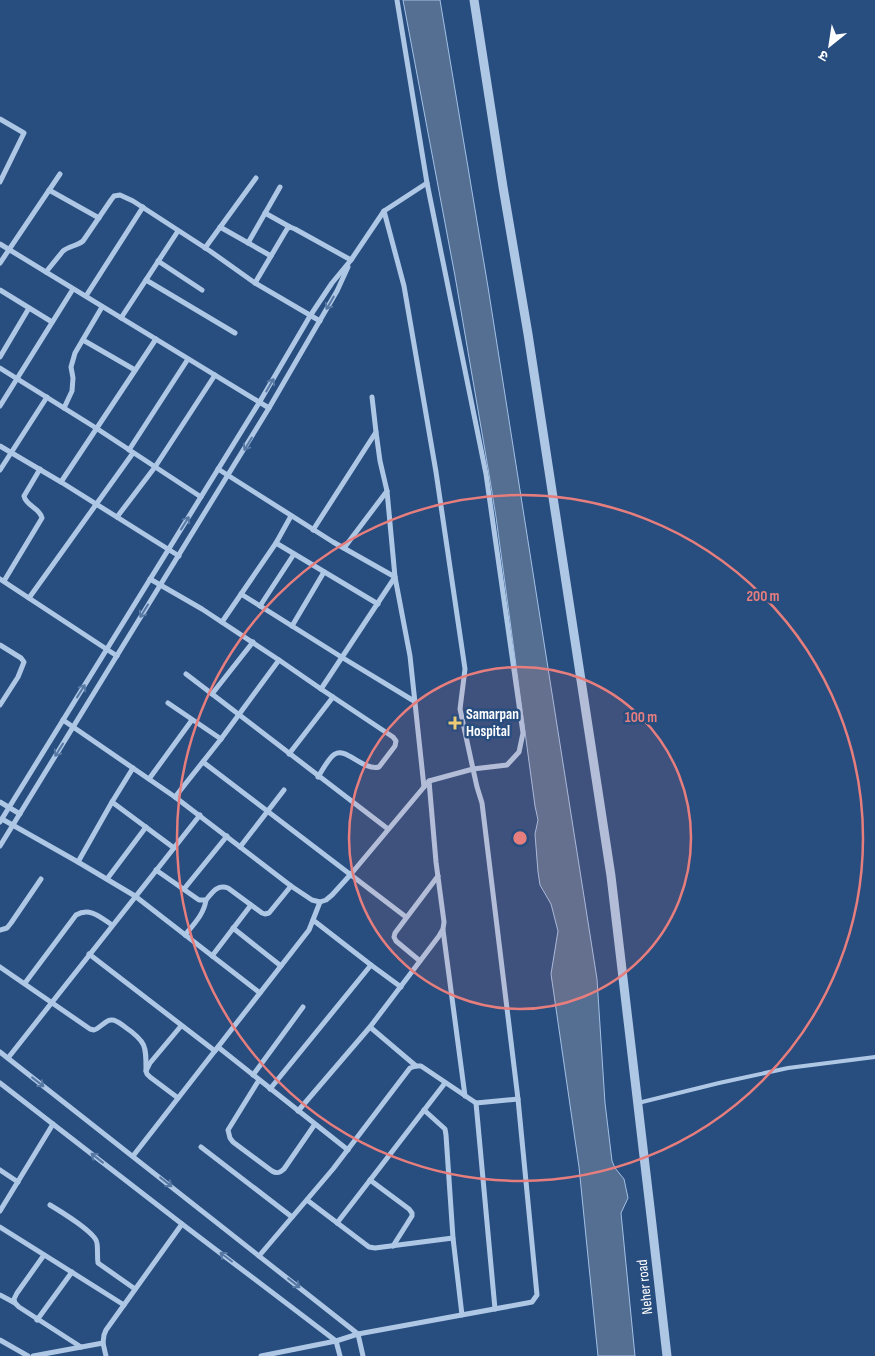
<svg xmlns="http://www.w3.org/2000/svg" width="875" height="1356" viewBox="0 0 875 1356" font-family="'Sofia Sans Condensed','Noto Sans Devanagari',sans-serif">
<rect width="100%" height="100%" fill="#284d7f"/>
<path fill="#546f92" stroke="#a3c1e6" d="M403,0h37l48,287 109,692 8,124 7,58 3,7 9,11 4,19 -7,15 14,143h-37l-19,-189 -28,-193 7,-43 -7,-27 -11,-19 -2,-13 -3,-38 3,-14 -3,-14 -39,-289 -7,-43 -34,-198z"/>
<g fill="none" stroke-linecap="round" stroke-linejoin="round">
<path stroke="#aec7e5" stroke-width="4" d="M638,1103l81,-20 69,-15 87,-11"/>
<g stroke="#aec7e5" stroke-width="5">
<path d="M0,119l24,14 -24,49"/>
<path d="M49,190l50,28"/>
<path d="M265,213l25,14"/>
<path d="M220,227l51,29"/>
<path d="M248,243l32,-56"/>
<path d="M0,244l269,164"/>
<path d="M205,248l51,-70"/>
<path d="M158,261l44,29"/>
<path d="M0,263l60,-89"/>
<path d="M46,272l17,-21c6,-5 14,-5 20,-10l28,-41 3,-4 6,-1 13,6 77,50 45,32 65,38"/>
<path d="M146,280l89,53"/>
<path d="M255,283l32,-54 3,-2 5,2 56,31"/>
<path d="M0,290l52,32"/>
<path d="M86,296l57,-89"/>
<path d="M121,318l57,-87"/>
<path d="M83,340l52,30"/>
<path d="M0,357l29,-49"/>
<path d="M0,368l96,60 105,69"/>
<path d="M372,397l4,35 4,29 7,30 8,86 15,79 14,131"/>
<path d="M0,406l73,-117"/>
<path d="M64,408l8,-17 1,-13 -2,-11 4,-14 27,-46"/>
<path d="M0,446l61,36 118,74"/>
<path d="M129,450l59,-91"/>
<path d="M218,469l115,73 62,35 -74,112 -42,-29"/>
<path d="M0,470l47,-73"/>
<path d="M61,482l95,-143"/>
<path d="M117,517l38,-50 60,-92"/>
<path d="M313,530l63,-98"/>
<path d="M276,543l102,61"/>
<path d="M344,548l43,-57"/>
<path d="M0,579l117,77"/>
<path d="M150,579l52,30 77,51 -58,79 -46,58"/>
<path d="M4,581l38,-63c-2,-10 -16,-12 -18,-22l16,-27"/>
<path d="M241,594l102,64 71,43"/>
<path d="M29,598l104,-145"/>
<path d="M260,606l34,-52"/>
<path d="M222,622l54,-79 15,-27"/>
<path d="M292,626l32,-54"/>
<path d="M0,645l21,13 3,4 -6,15 -18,28"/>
<path d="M186,674l202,155"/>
<path d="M212,694l41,-52"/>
<path d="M168,703l53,36"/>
<path d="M63,720l112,77 116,89 21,14 8,2 6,-2 6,-5 19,-21 78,-93 44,-12 -13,-60 5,-40 -29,-197 -32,-186 -20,-75"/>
<path d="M289,754l44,-57"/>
<path d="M203,762l203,155"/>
<path d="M318,777c4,-6 11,-20 17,-23 11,-7 28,17 44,13l16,-21 1,-5 -3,-4 -72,-48"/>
<path d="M149,779l43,-59"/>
<path d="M0,802l20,12"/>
<path d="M112,802l62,46"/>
<path d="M2,819l76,43 57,34 125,97"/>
<path d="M0,822l259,-419 51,-87 22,-33 19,-23 33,-49 43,-28"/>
<path d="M0,846l269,-438 68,-117 11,-24"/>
<path d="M240,847l44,-57"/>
<path d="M78,862l34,-60 21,-34"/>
<path d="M156,870l43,30h7c6,-7 11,-16 22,-12l34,25 3,1 4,-1 22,-27"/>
<path d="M107,879l39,-52"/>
<path d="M184,889l43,-53"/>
<path d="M313,920l58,45 30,22"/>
<path d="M233,928l48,38"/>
<path d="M0,930l7,-2 4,-5 30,-44"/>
<path d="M443,930l22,166"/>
<path d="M185,935c9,-11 19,-21 21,-35"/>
<path d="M89,954l126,97"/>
<path d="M212,956l39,-51"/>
<path d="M420,961l-24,-20 -2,-4 1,-4 43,-57"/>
<path d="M0,967l90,62 4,1c6,-2 12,-10 17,-10 5,-1 11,5 14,7 22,15 21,20 21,44"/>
<path d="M25,983l51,-68c14,-8 24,2 36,10"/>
<path d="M370,1027l46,39"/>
<path d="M218,1047l130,103"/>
<path d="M0,1052l358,282 5,22"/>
<path d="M8,1058l192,-243"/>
<path d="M253,1075l50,-68"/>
<path d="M259,1080l-31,50 2,8 3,4 39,29c5,3 8,2 12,-2l31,-45"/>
<path d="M0,1083l182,141 154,117 4,15"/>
<path d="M270,1089l101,-124"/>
<path d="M178,1098l-28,-21 -3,-3 -1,-3 4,-8 31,-37"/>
<path d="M476,1103l19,206"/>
<path d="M424,1110l21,19 1,6 7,103 9,77"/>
<path d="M298,1111l72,-84 69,-91 4,-7 1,-7 -8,-60 -7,-81"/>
<path d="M201,1147l91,70"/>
<path d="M133,1156l176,-226 11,-28"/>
<path d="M0,1170l18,12"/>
<path d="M370,1180l39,29 3,4v3l-19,30"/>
<path d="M307,1200l62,47 6,1 78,-10"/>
<path d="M50,1205c10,6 46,28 47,38 1,7 0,13 1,20l37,26"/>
<path d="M0,1211l53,-87"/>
<path d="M337,1223l108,-140"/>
<path d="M0,1227l124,78"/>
<path d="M44,1255l-27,38 -3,6 1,4 4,4 62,40"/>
<path d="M259,1256l74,-87 77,-101 6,-2h5l55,37 42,-4"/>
<path d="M0,1295l15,8"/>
<path d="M37,1320l35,-48"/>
<path d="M0,1340l28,16"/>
<path d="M103,1343l1,-8 2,-5 76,-106"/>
<path d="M33,1356l70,-13 3,13"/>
<path d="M261,1356l75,-15 22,-7 169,-31 5,-1 5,-7 -19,-196 -36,-296 -5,-16 -4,-18 34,-4 12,-13 4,-19 -37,-259 -59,-291 -30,-183"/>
</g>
<path stroke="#aec7e5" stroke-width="9" d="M474,0l29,187 25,147 83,542 40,340 16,140"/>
</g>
<defs><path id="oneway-shaft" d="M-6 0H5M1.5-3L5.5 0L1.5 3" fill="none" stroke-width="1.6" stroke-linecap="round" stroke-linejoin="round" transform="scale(1.25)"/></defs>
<g stroke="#5778a3">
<use href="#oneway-shaft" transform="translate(330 303) rotate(120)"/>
<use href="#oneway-shaft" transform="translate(270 385) rotate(-60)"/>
<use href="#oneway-shaft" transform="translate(248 444) rotate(121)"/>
<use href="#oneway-shaft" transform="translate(185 523) rotate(-58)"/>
<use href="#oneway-shaft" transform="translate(144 611) rotate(122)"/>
<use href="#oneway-shaft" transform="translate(81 691) rotate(-58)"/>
<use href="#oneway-shaft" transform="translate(59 750) rotate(122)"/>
<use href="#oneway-shaft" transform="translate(38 1082) rotate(38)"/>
<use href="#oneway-shaft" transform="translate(97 1158) rotate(-142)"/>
<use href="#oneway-shaft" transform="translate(166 1182) rotate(38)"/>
<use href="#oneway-shaft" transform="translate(226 1257) rotate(-143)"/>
<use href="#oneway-shaft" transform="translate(294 1283) rotate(38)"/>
</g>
<circle cx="520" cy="838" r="171" fill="#e67e7e" fill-opacity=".12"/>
<g fill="none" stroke="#e67e7e" stroke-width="2.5">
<circle cx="520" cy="838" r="171"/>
<circle cx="520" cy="838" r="343"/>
</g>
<path fill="#edcb74" stroke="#284d7f" stroke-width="2" d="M452.5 715.5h5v5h5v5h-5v5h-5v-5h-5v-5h5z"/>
<g text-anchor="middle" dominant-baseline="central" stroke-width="5" stroke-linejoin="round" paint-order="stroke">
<g font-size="15" font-weight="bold" fill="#fff" stroke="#284d7f" text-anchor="start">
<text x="466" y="714">Samarpan<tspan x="466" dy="17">Hospital</tspan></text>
</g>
<g font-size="15" fill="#fff" stroke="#284d7f">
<text transform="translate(645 1287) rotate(-96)">Neher road</text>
</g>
</g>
<circle cx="520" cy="838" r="8" fill="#e67e7e" stroke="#284d7f" stroke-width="2.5"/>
<g font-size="15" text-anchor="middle" font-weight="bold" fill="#e67e7e" stroke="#284d7f" stroke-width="5" stroke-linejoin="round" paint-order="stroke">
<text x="763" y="601">200 m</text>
<text x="641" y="722">100 m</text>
</g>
<g transform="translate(830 45) rotate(210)" stroke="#284d7f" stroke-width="4" paint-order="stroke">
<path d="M0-4L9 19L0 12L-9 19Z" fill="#ffffff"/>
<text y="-8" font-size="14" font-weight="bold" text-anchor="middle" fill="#ffffff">उ</text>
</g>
</svg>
